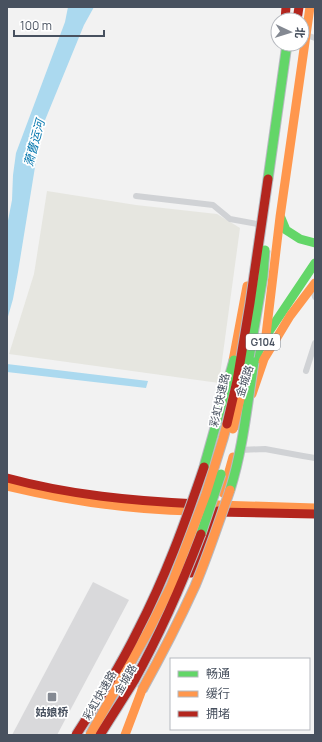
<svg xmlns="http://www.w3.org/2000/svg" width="322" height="742" viewBox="0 0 322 742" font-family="Manrope,'Noto Sans SC',sans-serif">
<rect width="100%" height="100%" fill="#f2f2f2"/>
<path fill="#e6e6e0" d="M47,191l89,14 81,9 23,14 -21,155 -210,-29 25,-80z"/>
<g fill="#abd9ef">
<path d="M68,7h26l-10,18 -43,105 -23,142 -5,27 -6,21v-94l5,-26 1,-25 3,-22 49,-131z"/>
<path d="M7,364l141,17 -2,7 -139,-16z"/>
</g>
<path fill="#d9d9db" d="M93,582l36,18 -72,135h-45z"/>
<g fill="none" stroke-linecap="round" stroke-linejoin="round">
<g stroke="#d0d2d5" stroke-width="6">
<path d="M306,35l9,3"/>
<path d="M136,196l77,9 17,14 27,5"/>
<path d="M312,287l3,10"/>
<path d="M306,371l9,-28"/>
<path d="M240,450l25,-1 38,7 12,2"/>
</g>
<g stroke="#63d668" stroke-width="9">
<path d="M281,218l5,12 14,9 15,4"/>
<path d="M236,398l30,-62 49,-73"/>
</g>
<g stroke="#ff974d" stroke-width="9">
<path d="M266,335l14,-118 30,-210"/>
<path d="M232,366l15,-80"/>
<path d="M252,394l12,-35 26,-43 25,-33"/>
<path d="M7,486c63,15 122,24 186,25"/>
<path d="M223,493l10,-36"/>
<path d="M218,505l97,3"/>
<path d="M125,735l17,-45"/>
</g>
<g stroke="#b3261e" stroke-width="9">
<path d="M285,20l1,-13"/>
<path d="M297,20l2,-13"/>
<path d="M7,478c63,17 126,23 191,26"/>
<path d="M216,512l99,2"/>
<path d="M191,573l27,-62"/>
</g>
<g stroke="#b7bac1" stroke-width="11" stroke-linecap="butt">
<g id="fast-bridge">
<path d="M268,179l19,-135"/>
<path d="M247,370l16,-94 2,-26"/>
<path d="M204,467l30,-107"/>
<path d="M230,490c13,-41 17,-85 24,-128"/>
<path d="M201,534l20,-60"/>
</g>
</g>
<g stroke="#b7bac1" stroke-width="11" stroke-linecap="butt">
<g id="slow-bridge">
<path d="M233,429l9,-39"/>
<path d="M142,690c19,-34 37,-69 53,-104 13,-31 24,-64 35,-96"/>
<path d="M90,735l59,-105 22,-44 35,-92 17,-55 4,-15"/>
</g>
</g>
<g stroke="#b7bac1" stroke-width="11" stroke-linecap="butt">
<g id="jam-bridge">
<path d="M227,424l10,-43 13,-78 18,-124"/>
<path d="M76,735c22,-34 44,-68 62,-105 27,-52 47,-107 66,-163"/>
<path d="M100,735c11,-18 23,-36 34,-54 26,-47 48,-97 67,-147"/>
</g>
</g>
<use href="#fast-bridge" stroke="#63d668" stroke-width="9"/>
<use href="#slow-bridge" stroke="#ff974d" stroke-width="9"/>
<use href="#jam-bridge" stroke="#b3261e" stroke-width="9"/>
</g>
<rect fill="#848992" stroke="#fff" stroke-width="1.5" x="47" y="692" width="10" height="10" rx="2"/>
<g text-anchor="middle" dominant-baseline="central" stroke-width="3.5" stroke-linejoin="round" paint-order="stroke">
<rect fill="#fff" stroke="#7f858f" stroke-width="1" x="246" y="334" width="34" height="16" rx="3"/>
<g font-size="10" font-weight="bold" fill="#48515f">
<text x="263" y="342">G104</text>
</g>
<g font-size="11" fill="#48515f" stroke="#fff">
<text transform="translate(244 381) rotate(-72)">金城路</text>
<text transform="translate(219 400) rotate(-77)">彩虹快速路</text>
<text transform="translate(125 679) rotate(-60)">金城路</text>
<text transform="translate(99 695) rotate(-60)">彩虹快速路</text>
</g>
<g font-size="11" font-weight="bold" fill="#48515f" stroke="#fff">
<text x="52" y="711">姑娘桥</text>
</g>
<g font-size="12" font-style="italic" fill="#0a7ab0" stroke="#fff">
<text transform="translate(34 143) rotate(-75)">萧曹运河</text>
</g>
</g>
<rect width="322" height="742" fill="none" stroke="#48515f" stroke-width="16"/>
<rect x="170" y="658" width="140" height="72" fill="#ffffff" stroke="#b6b9bf"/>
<rect x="178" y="671" width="20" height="6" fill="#63d668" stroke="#b6b9bf"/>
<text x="206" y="678" font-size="12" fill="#48515f">畅通</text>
<rect x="178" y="691" width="20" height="6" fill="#ff974d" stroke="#b6b9bf"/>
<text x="206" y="698" font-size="12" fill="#48515f">缓行</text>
<rect x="178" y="711" width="20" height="6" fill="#b3261e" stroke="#b6b9bf"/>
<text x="206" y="718" font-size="12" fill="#48515f">拥堵</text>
<g transform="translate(290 32) rotate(94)"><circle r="19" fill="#ffffff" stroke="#b6b9bf"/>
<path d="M0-3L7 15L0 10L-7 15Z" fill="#848992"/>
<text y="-6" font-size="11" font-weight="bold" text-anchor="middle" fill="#48515f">北</text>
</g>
<path d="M14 30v6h90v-6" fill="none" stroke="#48515f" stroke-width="2"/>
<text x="20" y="30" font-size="12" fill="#48515f" stroke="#ffffff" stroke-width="3" paint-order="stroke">100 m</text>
</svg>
